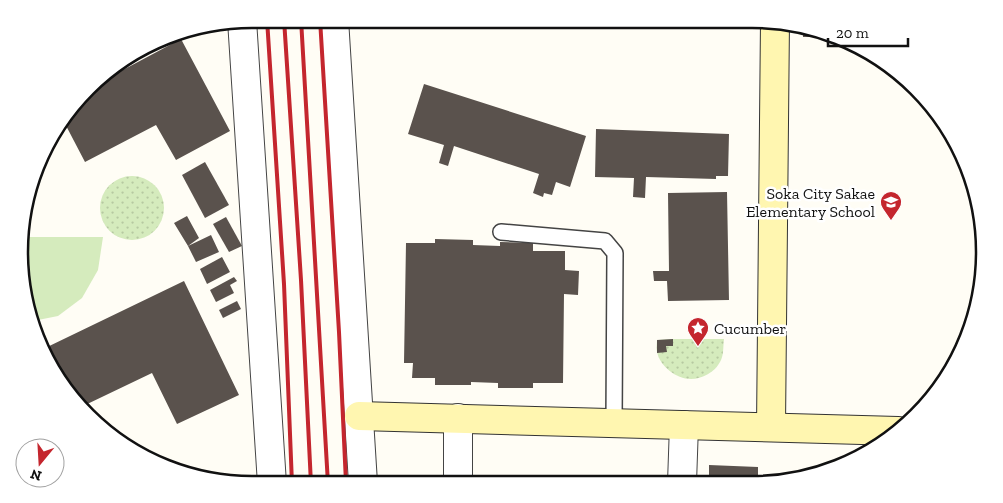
<svg xmlns="http://www.w3.org/2000/svg" width="1003" height="503" viewBox="0 0 1003 503" font-family="'Zilla Slab',serif">
<defs>
<pattern id="park-dots" width="8" height="8" patternUnits="userSpaceOnUse" patternTransform="scale(1.25)"><rect width="8" height="8" fill="#d5ebbd"/><path d="M2 2h.1M6 6h.1" fill="none" stroke="#b6c8a1" stroke-width="1.8" stroke-linecap="round"/></pattern>
</defs>
<rect width="100%" height="100%" fill="#fffdf5"/>
<path fill="#d5ebbd" d="M24,237h79l-5,33 -16,28 -24,18 -25,5 -9,-28z"/>
<g fill="url(#park-dots)">
<circle cx="132" cy="208" r="32"/>
<path d="M673,339h51c-1,7 0,17 -4,23 -5,10 -18,17 -29,17 -15,0 -31,-13 -34,-27 -1,-4 0,-8 0,-12z"/>
</g>
<g fill="#5a524d">
<path d="M803,29l28,7v1h-28z"/>
<path d="M181,39l49,92 -54,29 -20,-35 -71,37 -23,-44 29,-31z"/>
<path d="M424,84l162,52 -16,51 -14,-5 -4,13 -8,-2 -1,4 -10,-4 6,-19 -85,-28 -6,20 -9,-3 5,-18 -36,-11z"/>
<path d="M596,129l133,5 -1,42h-12v3l-70,-2 -1,21 -12,-1 1,-19 -39,-1z"/>
<path d="M205,162l24,43 -24,13 -23,-43z"/>
<path d="M727,192l2,108 -61,1 -1,-20h-13l-1,-10h16l-1,-78z"/>
<path d="M187,216l12,22 -11,8 23,-11 8,17 -23,10 -8,-16 -14,-23z"/>
<path d="M226,217l16,29 -13,6 -16,-28z"/>
<path d="M435,239l38,1v5l27,1v-4l33,1v8h32v19l14,1 -1,24 -14,-1 -1,89h-30v5h-35v-5l-27,-1v3h-36v-7h-23l1,-15h-9l2,-120h29z"/>
<path d="M222,257l8,15 -23,12 -7,-15z"/>
<path d="M234,277l3,4 -7,4 4,8 -18,9 -6,-12z"/>
<path d="M184,281l55,114 -62,29 -25,-51 -71,34 -38,-53 -2,-4z"/>
<path d="M237,301l4,8 -18,9 -4,-8z"/>
<path d="M673,339v7h-7l1,6 -10,1v-13z"/>
<path d="M709,465l49,2v15h-49z"/>
</g>
<g fill="none" stroke-linecap="round" stroke-linejoin="round">
<g stroke="#444" stroke-width="18">
<path id="lane" d="M501,232l104,9 10,12 -1,170"/>
</g>
<g stroke="#444" stroke-width="30">
<g id="street">
<path d="M334,19l29,464"/>
<path d="M242,20l30,464"/>
<path d="M458,418v65"/>
<path d="M682,483l2,-58"/>
</g>
</g>
<g stroke="#333" stroke-width="30">
<g id="secondary">
<path d="M359,416l539,15"/>
<path d="M771,427l4,-406"/>
</g>
</g>
<use href="#lane" stroke="#fff" stroke-width="15"/>
<use href="#street" stroke="#fff" stroke-width="28"/>
<use href="#secondary" stroke="#fff6b0" stroke-width="28"/>
<g stroke="#c4262e" stroke-width="4">
<path d="M267,19l17,265 8,200"/>
<path d="M284,19l17,261 10,204"/>
<path d="M301,19l27,465"/>
<path d="M320,19l19,313 7,151"/>
</g>
</g>
<defs>
<g id="school-pin" transform="scale(1.125)"><path d="M0 17L-7.5 6A9.5 9.5 0 1 1 7.5 6Z" fill="#c4262e" stroke="#fff"/><path d="M0-5L7-2L0 1L-7-2ZM-4 1L0 2.5L4 1V4Q0 6-4 4Z" fill="#fff"/></g>
<g id="sight-pin" transform="scale(1.125)"><path d="M0 17L-7.5 6A9.5 9.5 0 1 1 7.5 6Z" fill="#c4262e" stroke="#fff"/><path d="M0-6L1.8-2.2L6-1.7L2.9 1.2L3.7 5.4L0 3.3L-3.7 5.4L-2.9 1.2L-6-1.7L-1.8-2.2Z" fill="#fff"/></g>
</defs>
<g fill-rule="evenodd">
<use href="#school-pin" x="891" y="202"/>
<use href="#sight-pin" x="698" y="328"/>
</g>
<g text-anchor="middle" dominant-baseline="central" stroke-width="5" stroke-linejoin="round" paint-order="stroke">
<g font-size="16" fill="#111" stroke="#fff" text-anchor="end">
<text x="875" y="193">Soka City Sakae<tspan x="875" dy="18">Elementary School</tspan></text>
<text x="714" y="328" text-anchor="start">Cucumber</text>
</g>
</g>
<path d="M0 0H1003V503H0ZM252 28H752A224 224 0 0 1 976 252V252A224 224 0 0 1 752 476H252A224 224 0 0 1 28 252V252A224 224 0 0 1 252 28Z" fill="#fff" fill-rule="evenodd"/>
<path fill="none" stroke="#111" stroke-width="2.5" d="M252 28H752A224 224 0 0 1 976 252V252A224 224 0 0 1 752 476H252A224 224 0 0 1 28 252V252A224 224 0 0 1 252 28Z"/>
<g transform="translate(40 463) rotate(198)"><circle r="24" fill="#ffffff" stroke="#a0a0a0"/>
<path d="M0-4L9 19L0 12L-9 19Z" fill="#c4262e"/>
<text y="-8" font-size="14" font-weight="bold" text-anchor="middle" fill="#111111">N</text>
</g>
<path d="M828 38v8h80v-8" fill="none" stroke="#111111" stroke-width="2.5"/>
<text x="836" y="38" font-size="15" fill="#111111" stroke="#ffffff" stroke-width="4" paint-order="stroke">20 m</text>
</svg>
